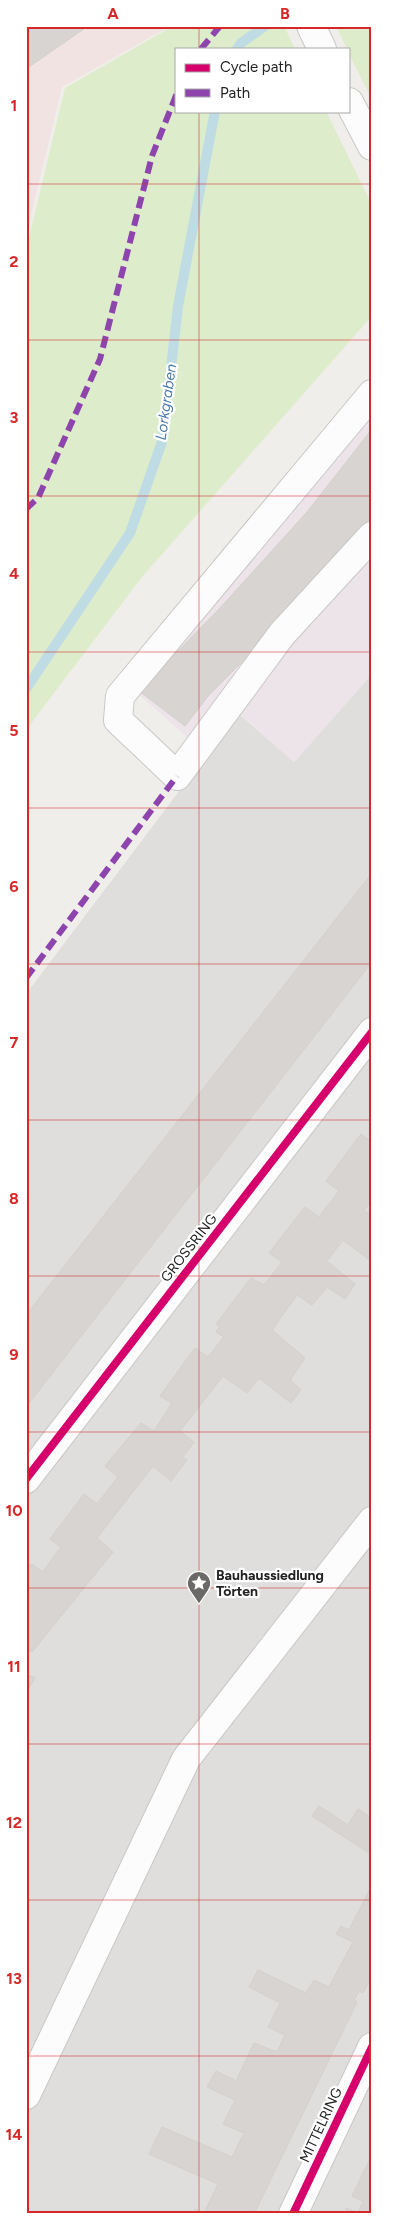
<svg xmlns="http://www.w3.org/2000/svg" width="398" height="2240" viewBox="0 0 398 2240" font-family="Figtree,sans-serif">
<rect width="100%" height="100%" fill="#f0eeeb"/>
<path fill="#dfdedc" d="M372,674v1540h-346v-1220l212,-281 56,49z"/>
<path fill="#f1e3e1" d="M26,26h144l-108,61 -36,149z"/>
<path fill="#ede4e9" d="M372,413v261l-78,88 -55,-49 -32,42 -73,-65 164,-185z"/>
<g fill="#ddeccb">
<path d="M173,26h111l11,23h-118v62h149l46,94v111l-230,261 -116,153v-480l39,-162z"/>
<path d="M336,26h36v74l-23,-46v-5h-2z"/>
</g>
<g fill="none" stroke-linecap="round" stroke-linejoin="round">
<g stroke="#bfdbe3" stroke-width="10">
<path d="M237,49l4,-6 24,-17"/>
<path d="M26,689l104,-156 33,-94 15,-133 37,-195"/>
</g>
</g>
<g fill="#d7d4d2" stroke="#d3d0cc">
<path d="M26,26h62l-62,43z"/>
<path d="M372,429v98l-21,26 -142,142 -24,31 -46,-35 81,-83 87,-96z"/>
<path d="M372,873v89l-346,445v-92z"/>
<path d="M361,1134l11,8v58l-8,10 8,6v46l-29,-22 -16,21 28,23 -10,15 -18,-12 -15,18 -15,-10 -25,35 33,28 -15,22 11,10 -10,13 -32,-25 -12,15 -24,-17 -43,55 14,11 -11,15 4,3 -16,21 -18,-15 -56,72 16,14 -81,100 -6,-4v-79l5,-5 12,8 18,-25 -11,-8 34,-45 13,10 21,-27 -13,-11 36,-43 13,8 18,-28 -12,-7 35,-48 13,9 16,-20 -8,-5 4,-6 -4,-2 35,-46 13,7 18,-23 -13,-9 36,-46 14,10 20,-26 -13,-10z"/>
<path d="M26,1674l9,4 -9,15z"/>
<path d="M319,1806l29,19 10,-16 14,9v37l-60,-39z"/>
<path d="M372,1885v91l-9,17 -4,-2 -5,9 3,2 -103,212h-61l2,-5 9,4 14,-29 -69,-30 13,-27 70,30 12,-24 -21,-9 12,-24 -28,-13 9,-16 20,10 18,-38 23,9 8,-17 -17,-8 12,-24 -31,-16 9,-17 48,23 8,-13 15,7 24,-45 -17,-8 5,-8 8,4z"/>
<path d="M372,2155v59h-28l2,-6 12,5 5,-12 -11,-5z"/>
</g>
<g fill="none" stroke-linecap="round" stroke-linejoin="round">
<g stroke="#c9c8c7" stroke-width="30">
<g id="minor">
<path d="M311,26l11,23"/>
<path d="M349,102l23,44"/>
<path d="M372,394l-252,302 -2,24 59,56 105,-142 90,-98"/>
<path d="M26,1479l346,-447"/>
<path d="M26,2095l160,-336 186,-238"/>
<path d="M293,2214l79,-167"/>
</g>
</g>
<use href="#minor" stroke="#fdfcfc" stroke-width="28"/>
<g stroke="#8e44ad" stroke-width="6" stroke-dasharray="12 6" stroke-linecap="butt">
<path d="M201,49l19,-23"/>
<path d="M26,509l12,-11 62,-139 52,-203 25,-63"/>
<path d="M26,978l151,-202"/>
</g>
<g stroke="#fff" stroke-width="11">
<g id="cycleway">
<path d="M26,1479l346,-447"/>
<path d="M293,2214l79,-167"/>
</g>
</g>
<use href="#cycleway" stroke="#d6006c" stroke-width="8"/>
</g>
<path fill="none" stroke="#d62828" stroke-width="1" stroke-opacity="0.55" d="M199,26v23M199,111v2103M26,184h346M26,340h346M26,496h346M26,652h346M26,808h346M26,964h346M26,1120h346M26,1276h346M26,1432h346M26,1588h346M26,1744h346M26,1900h346M26,2056h346"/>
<defs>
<g id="sight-pin" transform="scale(1.25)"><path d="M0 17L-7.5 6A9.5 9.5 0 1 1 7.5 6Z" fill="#6a6968" stroke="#fff"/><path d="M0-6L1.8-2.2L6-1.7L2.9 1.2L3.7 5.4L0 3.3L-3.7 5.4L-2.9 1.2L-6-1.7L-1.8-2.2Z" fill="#fff"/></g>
</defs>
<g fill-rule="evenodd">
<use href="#sight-pin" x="199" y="1583"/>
</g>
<g text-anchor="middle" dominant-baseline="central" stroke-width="4.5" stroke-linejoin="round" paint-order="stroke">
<g font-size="14" fill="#222" stroke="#fff">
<text transform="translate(189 1248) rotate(-52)">GROSSRING</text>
<text transform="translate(321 2125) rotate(-65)">MITTELRING</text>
</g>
<g font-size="14" font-weight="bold" fill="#222" stroke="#fff" text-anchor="start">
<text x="216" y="1575">Bauhaussiedlung<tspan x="216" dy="16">Törten</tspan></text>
</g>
<g font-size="15" font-style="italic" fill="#4a7aab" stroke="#fff">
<text transform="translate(166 402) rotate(-82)">Lorkgraben</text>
</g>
</g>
<rect width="398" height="2240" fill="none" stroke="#ffffff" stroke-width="55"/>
<rect x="175" y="48" width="175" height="65" fill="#ffffff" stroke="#a7a7a7"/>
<rect x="185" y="64" width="25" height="8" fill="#d6006c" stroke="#a7a7a7"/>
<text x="220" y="72" font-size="15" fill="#222222">Cycle path</text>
<rect x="185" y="89" width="25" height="8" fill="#8e44ad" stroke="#a7a7a7"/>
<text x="220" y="98" font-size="15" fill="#222222">Path</text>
<rect x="28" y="28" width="342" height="2184" fill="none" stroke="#d62828" stroke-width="2"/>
<g font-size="16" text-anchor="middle" font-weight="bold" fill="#d62828">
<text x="113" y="19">A</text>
<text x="285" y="19">B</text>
<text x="14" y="111">1</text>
<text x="14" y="267">2</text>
<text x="14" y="423">3</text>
<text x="14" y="579">4</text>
<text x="14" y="736">5</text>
<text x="14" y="892">6</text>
<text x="14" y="1048">7</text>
<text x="14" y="1204">8</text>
<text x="14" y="1360">9</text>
<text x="14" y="1516">10</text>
<text x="14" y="1672">11</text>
<text x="14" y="1828">12</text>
<text x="14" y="1984">13</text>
<text x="14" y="2140">14</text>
</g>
</svg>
